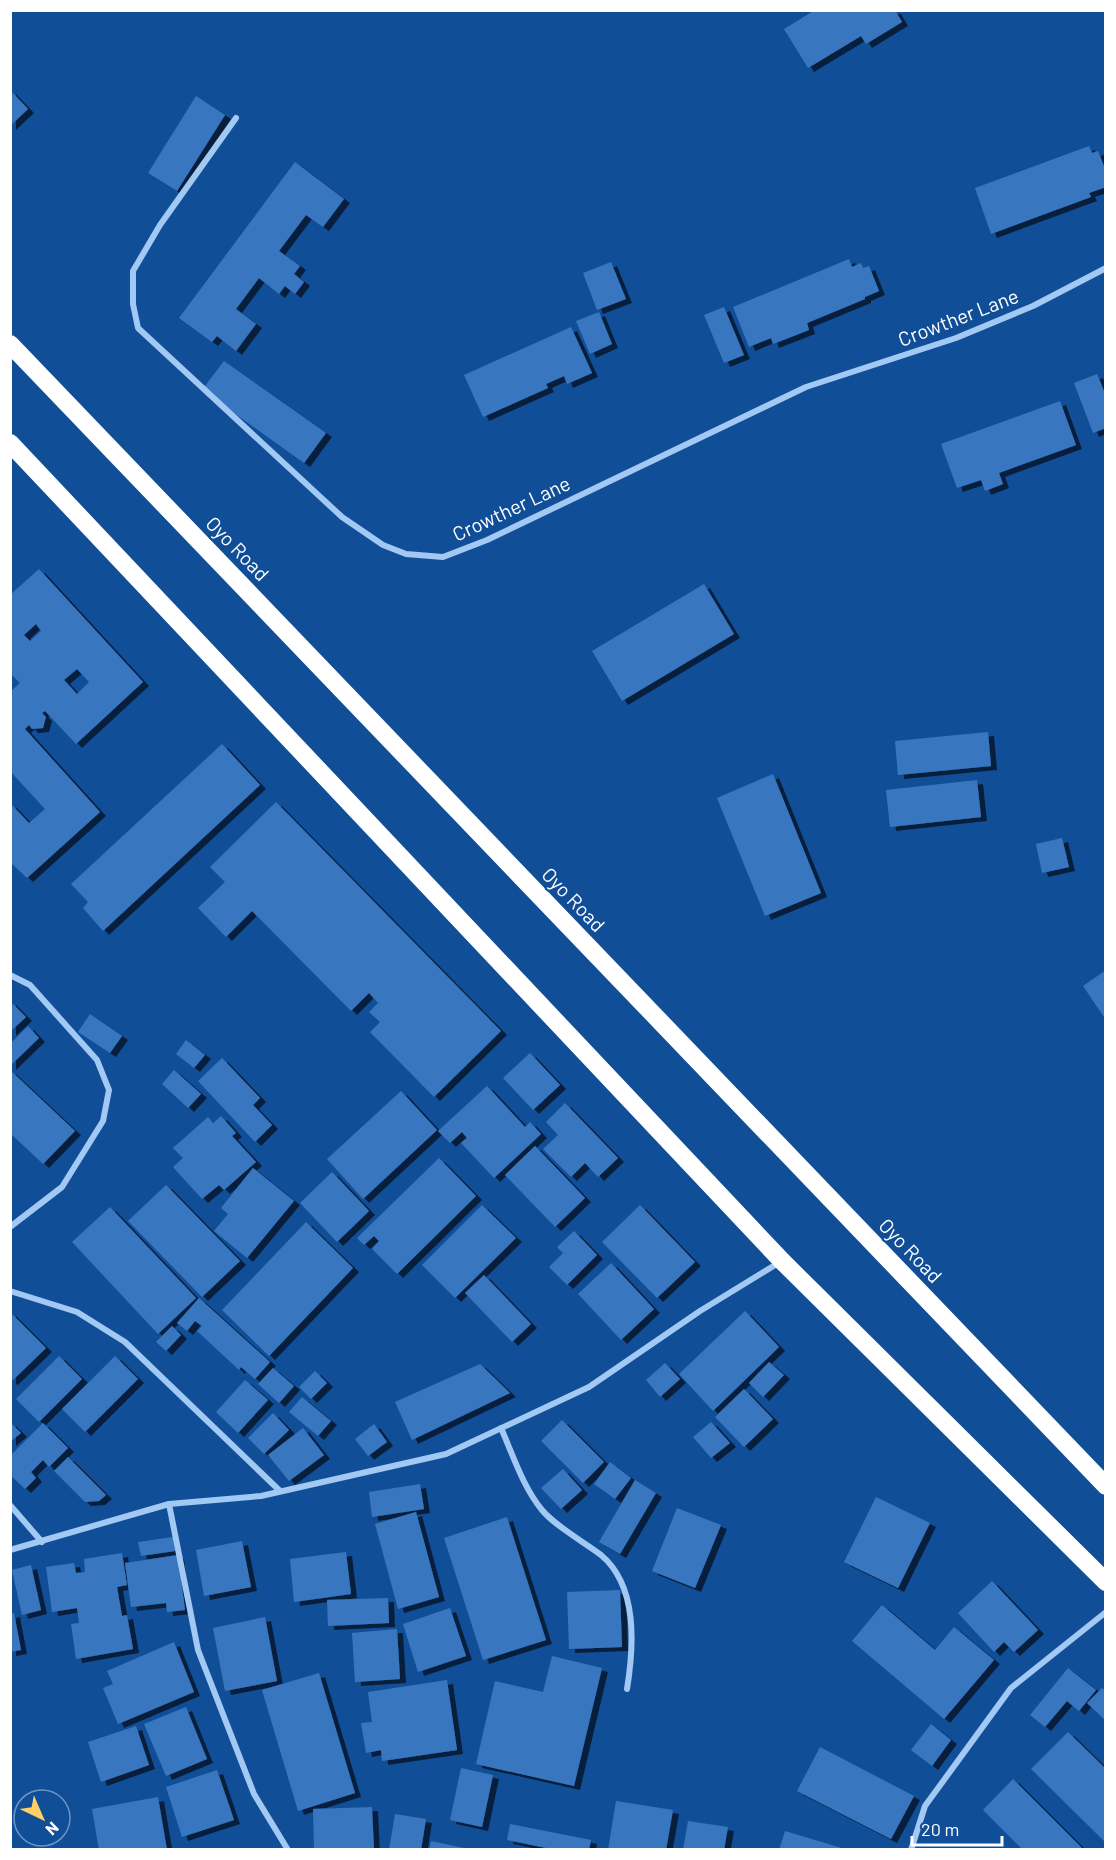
<svg xmlns="http://www.w3.org/2000/svg" width="1116" height="1860" viewBox="0 0 1116 1860" font-family="Barlow,sans-serif">
<defs>
<filter id="shadow"><feDropShadow dx="6" dy="4" stdDeviation="0" flood-color="#0009"/></filter>
</defs>
<rect width="100%" height="100%" fill="#114e98"/>
<g fill="#3977c0" fill-rule="evenodd" filter="url(#shadow)">
<path d="M815,10h80l7,12 -36,22 -5,-8 -53,32 -24,-39z"/>
<path d="M10,90l18,19 -18,17z"/>
<path d="M196,96l29,19 -48,76 -29,-18z"/>
<path d="M1089,146l3,7 6,-2 8,20v16l-17,6 2,4 -100,37 -16,-46z"/>
<path d="M295,162l49,37 -21,28 -17,-12 -27,36 21,15 -6,8 10,8 -9,12 -10,-8 -6,8 -20,-16 -23,31 20,15 -20,27 -19,-15 -5,6 -33,-24z"/>
<path d="M849,259l3,8 9,-4 2,5 6,-2 10,25 -14,6v2l-58,24 2,7 -36,14 -2,-6 -22,9 -16,-40z"/>
<path d="M611,262l15,37 -29,11 -14,-37z"/>
<path d="M724,307l20,48 -20,8 -20,-48z"/>
<path d="M599,312l13,32 -22,10 -14,-33z"/>
<path d="M571,327l21,46 -25,11 -3,-8 -18,8 2,4 -65,29 -19,-42z"/>
<path d="M224,361l102,72 -22,30 -102,-73z"/>
<path d="M1097,374l9,22v32l-13,5 -19,-50z"/>
<path d="M1060,401l16,44 -77,28 4,11 -18,7 -4,-11 -24,8 -16,-44z"/>
<path d="M39,569l104,113 -67,62 -31,-33 -3,2 4,4 -3,11 -11,1 -3,-4 -4,4 75,83 -73,66 -17,-16v-59l19,20 16,-14 -35,-38v-79l10,-9 -10,-10v-78zM36,624l5,7 -11,10 -6,-6zM77,669l12,13 -12,12 -13,-14z"/>
<path d="M704,584l30,50 -112,67 -30,-50z"/>
<path d="M988,732l3,34 -93,9 -3,-34z"/>
<path d="M222,744l38,41 -157,146 -20,-23 5,-6 -17,-18z"/>
<path d="M773,774l48,119 -56,23 -48,-118z"/>
<path d="M977,780l4,37 -91,10 -4,-37z"/>
<path d="M276,802l225,229 -67,66 -64,-65 10,-10 -11,-10 9,-9 -9,-10 -18,18 -99,-100 -26,26 -28,-29 27,-26 -15,-15z"/>
<path d="M1062,838l7,29 -27,6 -6,-29z"/>
<path d="M1106,970v50l-23,-34z"/>
<path d="M10,1001l16,16 -16,15z"/>
<path d="M90,1014l32,22 -12,17 -32,-21z"/>
<path d="M28,1026l11,12 -29,28v-22z"/>
<path d="M186,1040l19,15 -11,13 -18,-14z"/>
<path d="M530,1053l30,32 -27,25 -30,-32z"/>
<path d="M222,1058l38,40 -7,7 19,20 -17,17 -57,-61z"/>
<path d="M10,1070l65,61 -32,33 -33,-31z"/>
<path d="M174,1070l27,24 -13,14 -26,-24z"/>
<path d="M487,1086l38,41 5,-5 11,12 -47,44 -33,-35 6,-5 -5,-6 -12,11 -12,-12z"/>
<path d="M401,1091l36,39 -74,69 -36,-40z"/>
<path d="M565,1103l53,55 -20,19 -13,-14 -14,14 -28,-28 15,-14 -12,-13z"/>
<path d="M221,1116l15,17 -4,3 24,26 -32,28 -5,-5 -17,14 -29,-32 10,-9 -10,-10 35,-31 5,6z"/>
<path d="M535,1146l50,52 -30,29 -50,-52z"/>
<path d="M439,1158l37,38 -79,78 -25,-25 7,-8 -5,-5 -10,9 -7,-7z"/>
<path d="M253,1168l41,33 -47,57 -33,-27 14,-17 -7,-6z"/>
<path d="M332,1172l37,39 -32,31 -37,-39z"/>
<path d="M166,1185l74,76 -38,36 -74,-76z"/>
<path d="M482,1205l34,33 -61,60 -33,-33z"/>
<path d="M640,1205l55,57 -38,36 -55,-56z"/>
<path d="M110,1207l86,91 -38,36 -86,-92z"/>
<path d="M306,1222l47,46 -84,88 -47,-46z"/>
<path d="M574,1231l23,24 -30,30 -18,-18 14,-14 -6,-6z"/>
<path d="M611,1263l43,46 -33,31 -43,-46z"/>
<path d="M484,1275l47,49 -19,18 -47,-49z"/>
<path d="M199,1298l71,64 -15,17 -14,-12 -2,3 -42,-39 5,-5 -7,-5 -8,10 -10,-8z"/>
<path d="M745,1311l34,36 -66,64 -34,-37z"/>
<path d="M10,1312l36,36 -34,33 -2,-1z"/>
<path d="M172,1326l9,9 -15,16 -10,-9z"/>
<path d="M59,1356l23,23 -43,43 -23,-23z"/>
<path d="M115,1356l23,23 -53,53 -23,-23z"/>
<path d="M769,1362l15,13 -21,22 -14,-14z"/>
<path d="M665,1363l15,16 -20,18 -14,-17z"/>
<path d="M480,1364l30,29 -98,47 -17,-38z"/>
<path d="M273,1368l21,18 -15,17 -21,-19z"/>
<path d="M315,1371l12,12 -16,16 -12,-12z"/>
<path d="M245,1380l23,20 -30,33 -22,-21z"/>
<path d="M744,1389l29,30 -29,28 -29,-30z"/>
<path d="M302,1397l29,24 -13,15 -29,-24z"/>
<path d="M273,1413l16,17 -25,24 -16,-16z"/>
<path d="M562,1420l42,42 -21,21 -42,-42z"/>
<path d="M10,1422l11,11 -11,9z"/>
<path d="M711,1422l19,21 -19,15 -18,-21z"/>
<path d="M43,1423l25,25 -19,19 -6,-7 -12,12 5,6 -11,11 -15,-14v-19z"/>
<path d="M374,1424l13,18 -19,14 -13,-17z"/>
<path d="M303,1428l21,27 -35,26 -21,-26z"/>
<path d="M68,1457l38,38 -7,6 -14,1 -31,-31z"/>
<path d="M610,1462l21,16 -16,21 -21,-15z"/>
<path d="M563,1469l19,21 -21,19 -20,-21z"/>
<path d="M635,1480l21,13 -36,61 -21,-12z"/>
<path d="M420,1484l4,25 -52,8 -3,-25z"/>
<path d="M876,1497l54,26 -32,65 -54,-26z"/>
<path d="M677,1508l44,17 -26,63 -43,-17z"/>
<path d="M416,1512l23,85 -41,12 -23,-85z"/>
<path d="M507,1517l39,123 -63,20 -39,-122z"/>
<path d="M173,1537l2,14 -34,5 -3,-14z"/>
<path d="M242,1541l9,46 -47,9 -8,-46z"/>
<path d="M346,1552l5,42 -57,8 -4,-43z"/>
<path d="M122,1553l5,32 -10,2 5,29 5,-1 6,34 -57,10 -5,-35 8,-1 -2,-15 -25,4 -6,-45 28,-4 2,10 9,-1 -1,-13z"/>
<path d="M178,1555l7,55 -18,2 -1,-9 -35,4 -6,-44z"/>
<path d="M31,1565l10,45 -19,5 -10,-45z"/>
<path d="M992,1581l46,49 -24,22 -10,-10 -10,10 -36,-39z"/>
<path d="M620,1590l2,57 -53,2 -2,-57z"/>
<path d="M388,1598l1,25 -61,3 -1,-26z"/>
<path d="M882,1605l53,45 19,-23 40,33 -50,59 -92,-78z"/>
<path d="M450,1608l16,48 -48,16 -15,-48z"/>
<path d="M14,1613l7,37 -11,2v-38z"/>
<path d="M265,1617l12,64 -52,10 -12,-63z"/>
<path d="M397,1629l3,50 -45,3 -3,-49z"/>
<path d="M174,1642l20,50 -76,32 -15,-36 10,-4 -6,-13z"/>
<path d="M552,1656l50,12 -28,118 -98,-22 19,-83 48,11z"/>
<path d="M1068,1668l28,22 -17,21 -12,-10 -22,26 -15,-12z"/>
<path d="M319,1673l36,120 -57,18 -36,-121z"/>
<path d="M447,1680l10,70 -75,11 -1,-11 -15,3 -5,-30 11,-1 -4,-30z"/>
<path d="M1102,1688l4,3v30l-19,-18z"/>
<path d="M186,1707l21,52 -41,17 -22,-52z"/>
<path d="M931,1724l20,16 -19,26 -21,-16z"/>
<path d="M136,1726l13,39 -48,17 -13,-40z"/>
<path d="M1068,1732l38,37v74l-75,-74z"/>
<path d="M820,1747l94,49 -23,43 -94,-48z"/>
<path d="M461,1768l32,7 -11,52 -32,-7z"/>
<path d="M217,1770l17,50 -52,17 -16,-50z"/>
<path d="M1013,1779l69,69 -1,2h-58l-40,-40z"/>
<path d="M158,1797l9,53h-68l-7,-41z"/>
<path d="M616,1801l57,9 -7,40h-58z"/>
<path d="M372,1807l2,43h-60l-1,-41z"/>
<path d="M395,1814l31,5 -5,31h-32z"/>
<path d="M688,1821l40,6 -4,23h-41z"/>
<path d="M510,1824l81,16 -2,10h-33l-49,-10z"/>
<path d="M785,1831l60,18v1h-66z"/>
<path d="M431,1841l33,7v2h-35z"/>
</g>
<g fill="none" stroke-linecap="round" stroke-linejoin="round">
<g stroke="#a2c8f4" stroke-width="6">
<path d="M236,118l-76,107 -27,46v33l5,24 204,189 41,28 23,9 37,3 44,-17 319,-153 150,-49 77,-32 73,-38"/>
<path d="M10,975l20,10 67,75 12,30 -6,31 -41,66 -52,40"/>
<path d="M10,1291l67,21 48,30 155,149"/>
<path d="M501,1428c12,27 22,59 41,82 13,16 42,32 59,45 37,31 33,91 26,134"/>
<path d="M169,1504l29,146 56,144 34,56"/>
<path d="M10,1505l32,37"/>
<path d="M10,1550l159,-46 92,-8 185,-42 143,-67 111,-76 80,-49"/>
<path d="M911,1850l14,-44 86,-118 95,-76"/>
</g>
<g stroke="#fff" stroke-width="18">
<path d="M10,344l1096,1142"/>
<path d="M10,443l772,818 324,321"/>
</g>
</g>
<g text-anchor="middle" dominant-baseline="central" stroke-width="4.5" stroke-linejoin="round" paint-order="stroke">
<g font-size="20" fill="#fff" stroke="#114e98">
<text transform="translate(958 317) rotate(-21)">Crowther Lane</text>
<text transform="translate(511 508) rotate(-25)">Crowther Lane</text>
<text transform="translate(238 548) rotate(46)">Oyo Road</text>
<text transform="translate(574 899) rotate(46)">Oyo Road</text>
<text transform="translate(911 1250) rotate(46)">Oyo Road</text>
</g>
</g>
<rect width="1116" height="1860" fill="none" stroke="#ffffff" stroke-width="24"/>
<g transform="translate(42 1818) rotate(136)"><circle r="28" fill="#114e98" stroke="#7095c1" stroke-width="1.5"/>
<path d="M0-4.5L10 22L0 15L-10 22Z" fill="#ffd065"/>
<text y="-9" font-size="16" font-weight="bold" text-anchor="middle" fill="#ffffff">N</text>
</g>
<path d="M912 1836v9h90v-9" fill="none" stroke="#ffffff" stroke-width="3"/>
<text x="921" y="1836" font-size="18" fill="#ffffff" stroke="#114e98" stroke-width="4.5" paint-order="stroke">20 m</text>
</svg>
